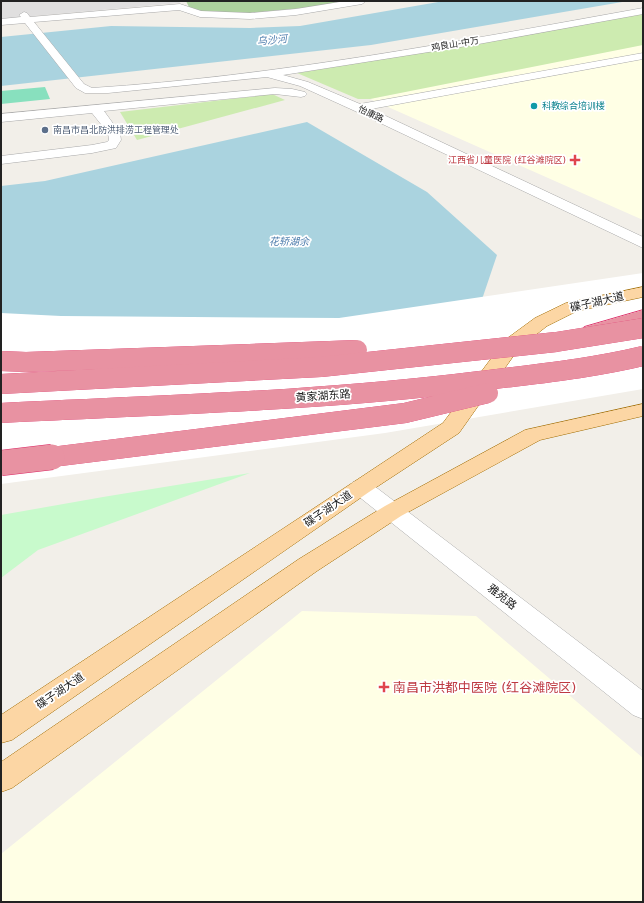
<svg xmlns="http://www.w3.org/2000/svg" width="644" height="903" viewBox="0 0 644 903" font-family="'DejaVu Sans','Noto Sans SC',sans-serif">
<rect width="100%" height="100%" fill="#f2efe9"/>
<path fill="#e0dfdf" d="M1,1h178l1,2 -179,16z"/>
<g fill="#ffffe5">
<path d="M643,41v179l-273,-121z"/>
<path d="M302,611l174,5 167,142v144h-642v-48z"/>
</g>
<g fill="#cdebb0">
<path d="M643,14v31l-273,54h-12l-61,-26 191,-31z"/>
<path d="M272,94l13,6 -148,40 -17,-28z"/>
</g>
<path fill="#add19e" d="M186,1h156l-25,6 -68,6h-42l-18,-6z"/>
<path fill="#c8facc" d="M250,473l-212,77 -37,28v-63l102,-18z"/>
<path fill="#88e0be" d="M45,87l5,12 -49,5v-13z"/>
<g fill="#aad3df">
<path d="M444,1h184l-257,44 -370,41v-49l110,-11 139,2 50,-2z"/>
<path d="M307,122l120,70 70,63 -23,68 -473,82v-219l44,-5z"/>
</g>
<path fill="#fff" d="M643,273v116l-258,44 -384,51v-171l60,3 278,2z"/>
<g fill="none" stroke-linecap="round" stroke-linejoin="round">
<g stroke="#a9a9a9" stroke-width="1">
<g id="minor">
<path d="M346,1h20l-4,3 -66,11 -46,4 -50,-2 -21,-7 -145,12 50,62 8,4c185,-12 368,-47 551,-80v6l-170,31 -190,30 25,7 52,22 283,-51v6l-272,50 272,128v11l-288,-137 -55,-25 -33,-9 -159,16h-23l-9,-5 -51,-65 -24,2v-6l20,-2 -2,-2 5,-3 3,1 3,4 150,-13 21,7 49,2 46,-4z"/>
<path d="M275,88l17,1 13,3 2,2 -2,2 -4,1 -26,-3 -171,17 16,22 1,7 -5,8 -24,5 -91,11v-8l91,-11 15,-3 2,-2 -1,-7 -16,-20 -91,9v-8z"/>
<path d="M361,480l8,2 274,209v28l-10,-4 -280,-223 -4,-5 4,-5z"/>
</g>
</g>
<g stroke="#a06b00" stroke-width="1">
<g id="major">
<path d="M643,287v10l-66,14 -30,15 -28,22 -60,85 -90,59 -357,248 -11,3v-28l442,-292 62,-83 30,-22 31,-15z"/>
<path d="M643,404v12l-103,24 -139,76 -84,55 -305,217 -11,4v-30l298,-203 86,-53 140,-76z"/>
</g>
</g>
<g stroke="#dc2a67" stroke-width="1">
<path id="highway" d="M643,310v11l-52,16 -7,-2 -2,-4 2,-4z"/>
</g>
<use href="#minor" fill="#fff" fill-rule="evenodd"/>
<use href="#major" fill="#fcd6a4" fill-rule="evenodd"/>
<use href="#highway" fill="#e892a2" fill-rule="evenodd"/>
<g stroke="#dc2a67" stroke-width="20" stroke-linecap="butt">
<g id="highway-bridge-far1">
<path d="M1,361l25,1 331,-12"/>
<path d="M1,384l320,-17 235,-25 87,-14"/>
<path d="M1,413c160,-8 320,-12 479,-32 54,-7 109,-12 163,-25"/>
<path d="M44,458l361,-45 83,-20"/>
</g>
</g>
<g stroke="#dc2a67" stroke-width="26" stroke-linecap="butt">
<path id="highway-bridge" d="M1,463l51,-6"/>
</g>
<use href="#highway-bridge-far1" stroke="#e892a2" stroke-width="20"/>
<use href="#highway-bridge" stroke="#e892a2" stroke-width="25"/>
</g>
<circle fill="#0f9aa8" stroke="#fff" stroke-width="1.5" cx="534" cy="106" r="4"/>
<circle fill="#5c6f8a" stroke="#fff" stroke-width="1.5" cx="45" cy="130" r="4"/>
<g fill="#e0444e" stroke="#fff" stroke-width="1.5">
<path d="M573 154h4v4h4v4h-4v4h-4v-4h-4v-4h4z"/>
<path d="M382 681h4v4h4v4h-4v4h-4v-4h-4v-4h4z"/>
</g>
<g text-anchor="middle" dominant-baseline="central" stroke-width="3.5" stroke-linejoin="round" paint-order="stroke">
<g font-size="9" fill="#222" stroke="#fff">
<text transform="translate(455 44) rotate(-9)">鸡良山-中万</text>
<text transform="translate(371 114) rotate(25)">怡康路</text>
</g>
<g font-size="9" fill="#0d838f" stroke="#fff" text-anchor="start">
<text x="542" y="106">科教综合培训楼</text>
</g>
<g font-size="9" fill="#4e5e75" stroke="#fff" text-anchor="start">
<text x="53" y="130">南昌市昌北防洪排涝工程管理处</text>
</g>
<g font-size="9" fill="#be3a42" stroke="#fff" text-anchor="end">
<text x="566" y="160">江西省儿童医院 (红谷滩院区)</text>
</g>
<g font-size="10" font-style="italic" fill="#4a7aab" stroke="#fff">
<text transform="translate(272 40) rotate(-5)">乌沙河</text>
<text x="289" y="241">花轿湖余</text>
</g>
<g font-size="11" fill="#222" stroke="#fff">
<text transform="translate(597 302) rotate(-13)">碟子湖大道</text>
<text transform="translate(323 396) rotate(-4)">黄家湖东路</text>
<text transform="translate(328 509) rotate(-34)">碟子湖大道</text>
<text transform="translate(502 597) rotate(38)">雅苑路</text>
<text transform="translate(60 691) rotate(-34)">碟子湖大道</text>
</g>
<g font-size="13" fill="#be3a42" stroke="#fff" text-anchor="start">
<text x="393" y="687">南昌市洪都中医院 (红谷滩院区)</text>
</g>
</g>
<rect width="644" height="903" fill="none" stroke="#222222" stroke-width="4"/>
</svg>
